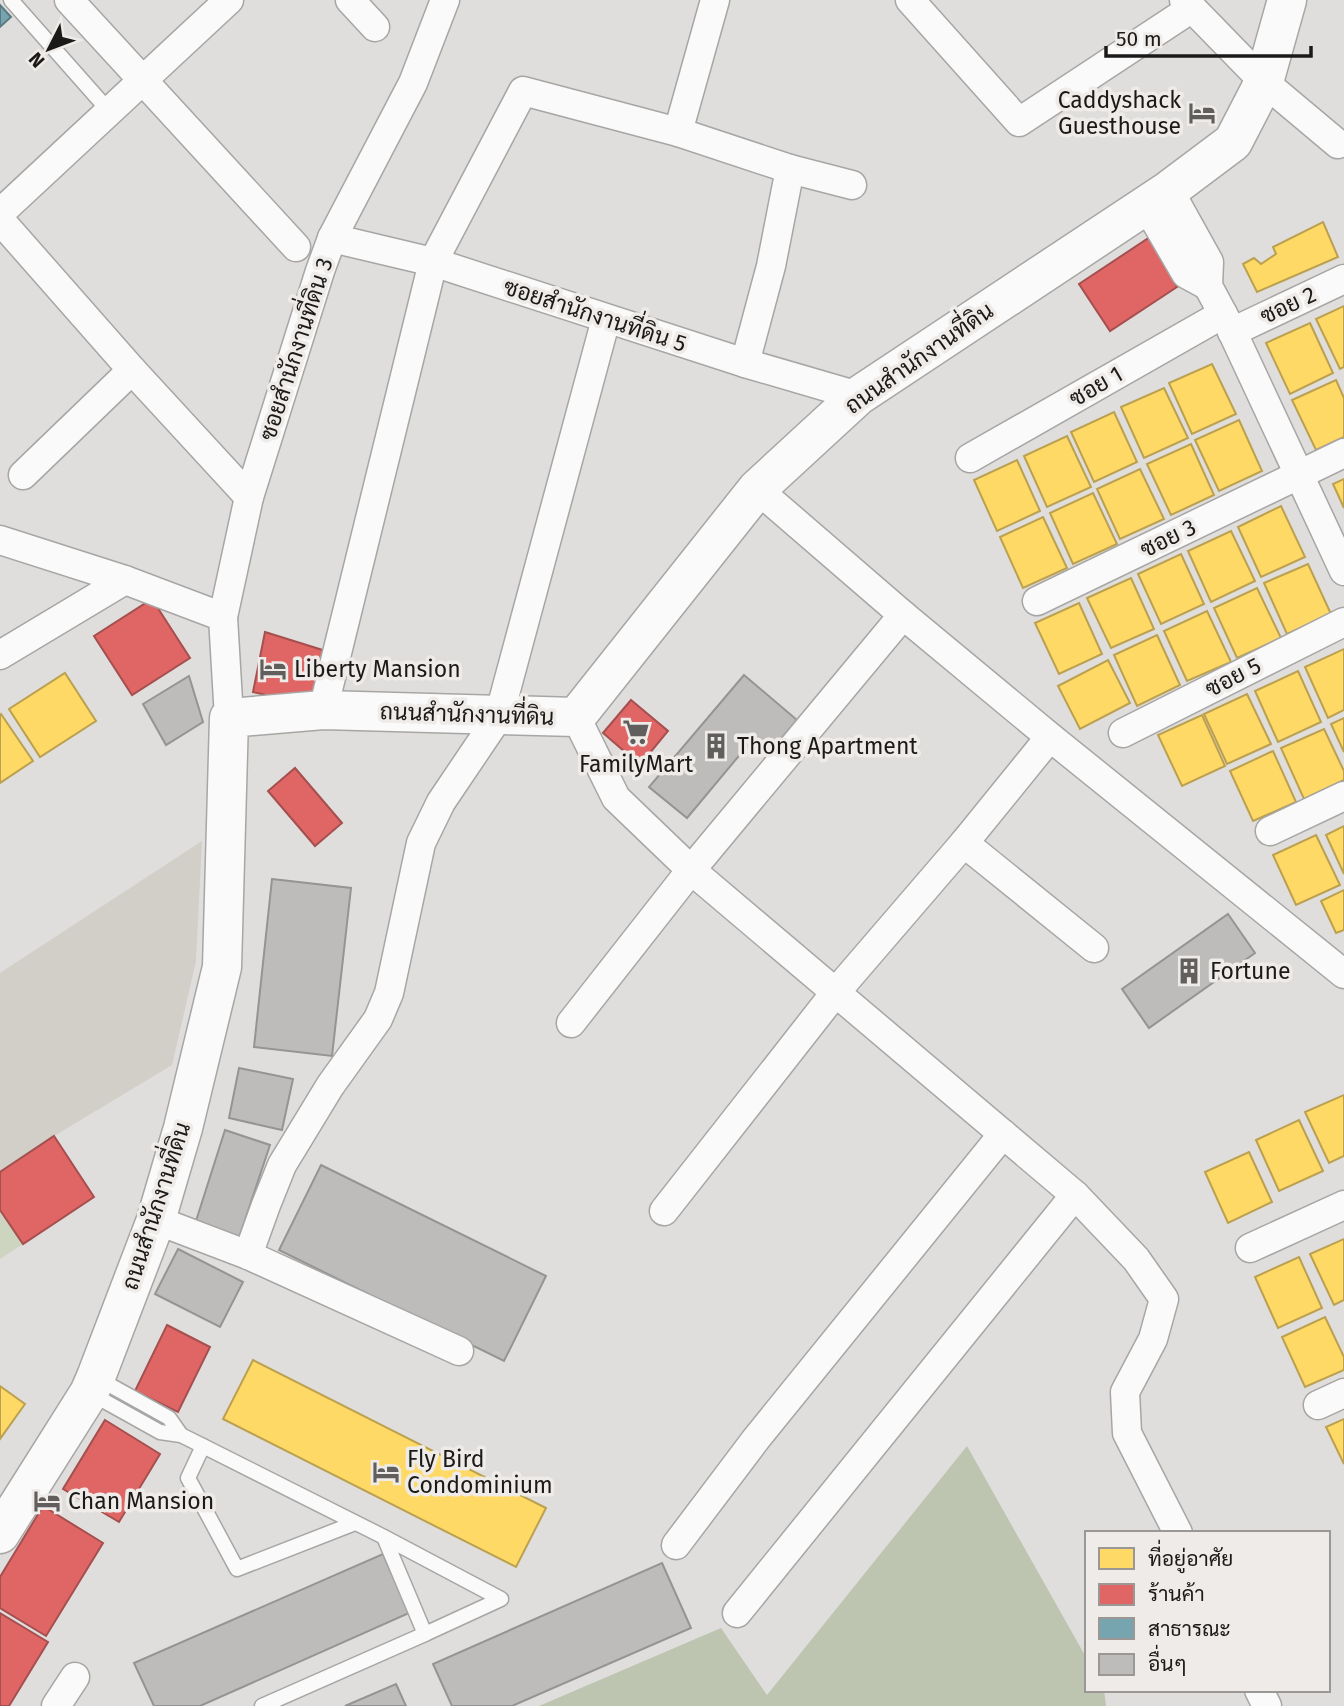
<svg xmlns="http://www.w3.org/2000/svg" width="1344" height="1706" viewBox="0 0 1344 1706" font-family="'Fira Sans',Sarabun,sans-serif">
<rect width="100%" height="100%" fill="#dfdedc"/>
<path fill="#d2cec8" d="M202,841l-6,120 -24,104 -118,71 -54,36v-199z"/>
<path fill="#cdd5c0" d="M0,1210l23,34 -23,15z"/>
<path fill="#bdc5b0" d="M967,1446l120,213v31h17l2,16h-567l182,-78 46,67z"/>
<g fill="#ffd966" stroke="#bba04f" stroke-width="2">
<path d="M1323,222l15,35 -81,35 -14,-28 11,-6 7,6 15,-10 -3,-7z"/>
<path d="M1344,306v61l-4,2 -24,-50z"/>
<path d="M1310,323l23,50 -43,21 -24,-51z"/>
<path d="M1212,364l24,50 -44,20 -23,-51z"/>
<path d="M1336,380l8,18v39l-28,13 -24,-50z"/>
<path d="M1164,388l24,50 -44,20 -23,-51z"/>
<path d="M1114,412l23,50 -43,20 -23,-50z"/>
<path d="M1239,420l23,51 -43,20 -24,-51z"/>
<path d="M1067,436l24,51 -44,20 -23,-51z"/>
<path d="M1191,444l23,51 -43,20 -24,-51z"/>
<path d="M1017,460l23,51 -43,20 -23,-51z"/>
<path d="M1140,469l24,50 -44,20 -23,-50z"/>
<path d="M1344,479v29l-11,-24z"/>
<path d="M1093,493l24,51 -44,20 -23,-51z"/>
<path d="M1281,506l24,51 -44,20 -23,-50z"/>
<path d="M1043,517l24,51 -44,20 -23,-51z"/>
<path d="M1231,531l24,50 -44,21 -23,-51z"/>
<path d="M1181,554l23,50 -43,20 -23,-50z"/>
<path d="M1308,564l23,50 -44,20 -23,-51z"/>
<path d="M1131,578l23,51 -43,19 -24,-50z"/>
<path d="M1257,588l24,50 -44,20 -23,-50z"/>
<path d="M1079,603l23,51 -43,20 -24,-51z"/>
<path d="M1207,611l24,51 -44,19 -23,-50z"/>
<path d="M1157,635l23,50 -43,21 -23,-51z"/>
<path d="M1344,649v61l-16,8 -23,-51z"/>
<path d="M1108,660l22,43 -50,26 -22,-43z"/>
<path d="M1298,671l23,51 -43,20 -23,-51z"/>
<path d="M65,673l31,48 -56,36 -31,-48z"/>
<path d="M1247,694l24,50 -44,20 -23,-50z"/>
<path d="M1,714l32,47 -33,22v-68z"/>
<path d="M1202,715l23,51 -43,20 -24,-51z"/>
<path d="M1344,718v34l-13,-28z"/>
<path d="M1324,729l20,42v9l-40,19 -23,-51z"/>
<path d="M1273,751l23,51 -43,19 -23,-50z"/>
<path d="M1344,826v48l-18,-39z"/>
<path d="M1316,835l24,50 -44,20 -23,-50z"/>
<path d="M1344,890v40l-8,3 -15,-32z"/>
<path d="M1344,1095v61l-15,7 -24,-51z"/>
<path d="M1299,1120l24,51 -44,20 -23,-51z"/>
<path d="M1249,1152l23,50 -44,21 -23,-51z"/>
<path d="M1344,1239v61l-10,5 -24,-51z"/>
<path d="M1299,1257l23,51 -44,20 -23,-51z"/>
<path d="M1325,1317l19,40v13l-39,17 -23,-50z"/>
<path d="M253,1360l293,148 -30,59 -293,-148z"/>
<path d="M0,1386l25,18 -25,35z"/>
<path d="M1344,1419v45l-18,-37z"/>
</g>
<g fill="#e06666" stroke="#a54f4f" stroke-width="2">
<path d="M1150,237l27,50 -67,44 -31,-47z"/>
<path d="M152,599l38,59 -58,37 -38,-59z"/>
<path d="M265,632l64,20 -12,55 -64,-15z"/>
<path d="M631,700l37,31 -28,34 -37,-32z"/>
<path d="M295,768l47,55 -27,23 -47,-55z"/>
<path d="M54,1136l40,61 -71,47 -23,-34v-38z"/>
<path d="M167,1325l43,22 -32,65 -43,-21z"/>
<path d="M105,1420l55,34 -41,68 -56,-33z"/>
<path d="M43,1506l60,37 -57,93 -46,-28v-31z"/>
<path d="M0,1613l48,29 -39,64h-9z"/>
</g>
<path fill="#76a5af" stroke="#5b7b82" stroke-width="2" d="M0,5l11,12 -11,10z"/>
<g fill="#bdbcbb" stroke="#959493" stroke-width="2">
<path d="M744,675l53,45 -28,33 -16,-14 -66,79 -38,-31z"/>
<path d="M189,676l14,46 -37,23 -23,-41z"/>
<path d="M272,879l79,9 -19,168 -78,-9z"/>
<path d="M1228,914l27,39 -106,75 -27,-39z"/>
<path d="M239,1068l54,11 -11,51 -53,-12z"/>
<path d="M225,1130l45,15 -31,93 -44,-14z"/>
<path d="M321,1165l225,111 -42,85 -225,-111z"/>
<path d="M178,1249l65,33 -23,45 -65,-33z"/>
<path d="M383,1554l26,59 -209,93h-46l-20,-43z"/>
<path d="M662,1563l29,65 -179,78h-60l-19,-42z"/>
<path d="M396,1684l10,22h-61z"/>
</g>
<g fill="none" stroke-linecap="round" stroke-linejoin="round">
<g stroke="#a7a6a5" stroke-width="17">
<g id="lane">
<path d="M11,0l98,111"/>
<path d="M97,1378l72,40 12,17"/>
<path d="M90,1393l70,39 21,3 22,11 181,91 117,62 -76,35 -41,-97"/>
<path d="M203,1446l-15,32 49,91 118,-46"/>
<path d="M262,1706l163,-72"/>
</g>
</g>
<g stroke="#a7a6a5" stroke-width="31">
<g id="street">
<path d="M69,0l227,247"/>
<path d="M350,0l25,27"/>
<path d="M910,0l109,122 173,-114"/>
<path d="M1184,0l80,82 74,62"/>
<path d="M678,132l37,-132"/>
<path d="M1169,190l40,72 -1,24 23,43 113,242"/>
<path d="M1146,205l40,69 22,12"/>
<path d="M0,213l229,-213"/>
<path d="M0,220l132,150 117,127"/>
<path d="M332,238l101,24 312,101 113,33"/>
<path d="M1232,332l112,-53"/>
<path d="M745,363l26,-97 19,-97"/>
<path d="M970,458l253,-144"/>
<path d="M23,475l109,-105"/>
<path d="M757,489l146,126 147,122 294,237"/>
<path d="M0,540l125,40 98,37"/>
<path d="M1037,601l307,-148"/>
<path d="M0,655l125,-75"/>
<path d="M323,710l110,-448 90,-171 155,41 112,37 62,16"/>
<path d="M576,717l40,81 75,72 384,325 61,64 28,40 -11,40 -28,53 2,41 51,100"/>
<path d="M229,718l-6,-101 26,-120 71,-226 12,-33 81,-155 32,-83"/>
<path d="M1123,733l221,-111"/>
<path d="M1270,831l74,-35"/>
<path d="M964,843l130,105"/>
<path d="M571,1023l120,-153 212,-255"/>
<path d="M664,1211l171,-218 129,-150 86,-106"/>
<path d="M156,1220l92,35 211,96"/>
<path d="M1250,1248l94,-43"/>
<path d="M248,1255l18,-50 16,-40 48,-79 48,-67 11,-26 32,-150 20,-41 58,-86 107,-397"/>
<path d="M1318,1405l26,-12"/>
<path d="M676,1545l80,-106 247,-305"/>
<path d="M737,1613l338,-418"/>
<path d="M1259,1690l8,16"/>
<path d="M56,1706l19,-29"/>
</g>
</g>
<g stroke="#a7a6a5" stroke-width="41">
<path id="secondary" d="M0,1534l89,-141 7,-16 60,-157 27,-92 39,-161 7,-249 94,-8 253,7 181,-228 101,-93 311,-206 64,-48 31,-60 23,-82"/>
</g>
<use href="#lane" stroke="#fafafa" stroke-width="14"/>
<use href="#street" stroke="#fafafa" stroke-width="28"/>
<use href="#secondary" stroke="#fafafa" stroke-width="38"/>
</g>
<defs>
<g id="hotel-bare" transform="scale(2.1)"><path d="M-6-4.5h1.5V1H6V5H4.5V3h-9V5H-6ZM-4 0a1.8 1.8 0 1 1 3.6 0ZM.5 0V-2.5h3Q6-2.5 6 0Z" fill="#605f5d" stroke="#eeebe8" stroke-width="2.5" paint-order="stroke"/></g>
<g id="supermarket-bare" transform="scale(2.1)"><path d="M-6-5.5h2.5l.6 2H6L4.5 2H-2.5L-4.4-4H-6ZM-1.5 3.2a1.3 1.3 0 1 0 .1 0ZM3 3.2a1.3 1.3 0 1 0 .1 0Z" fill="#605f5d" stroke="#eeebe8" stroke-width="2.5" paint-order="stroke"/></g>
<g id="building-bare" transform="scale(2.1)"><path d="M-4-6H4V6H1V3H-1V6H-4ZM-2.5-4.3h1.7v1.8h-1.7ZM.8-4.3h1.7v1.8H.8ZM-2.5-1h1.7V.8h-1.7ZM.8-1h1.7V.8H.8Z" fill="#605f5d" stroke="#eeebe8" stroke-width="2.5" paint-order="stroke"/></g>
</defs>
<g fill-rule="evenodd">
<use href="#hotel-bare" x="1202" y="113"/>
<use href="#hotel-bare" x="273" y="669"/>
<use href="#supermarket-bare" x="636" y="732"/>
<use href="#building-bare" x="716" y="746"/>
<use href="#building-bare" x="1189" y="971"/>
<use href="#hotel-bare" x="386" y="1472"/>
<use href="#hotel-bare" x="47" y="1501"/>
</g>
<g text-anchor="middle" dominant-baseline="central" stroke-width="7" stroke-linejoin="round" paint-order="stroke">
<g font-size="23" fill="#1b1a19" stroke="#eeebe8" text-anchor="start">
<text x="1181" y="100" text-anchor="end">Caddyshack<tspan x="1181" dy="26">Guesthouse</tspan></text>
<text x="294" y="669">Liberty Mansion</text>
<text x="737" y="746">Thong Apartment</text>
<text x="636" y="764" text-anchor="middle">FamilyMart</text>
<text x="1210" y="971">Fortune</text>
<text x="407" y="1459">Fly Bird<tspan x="407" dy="26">Condominium</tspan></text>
<text x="68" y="1501">Chan Mansion</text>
</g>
<g font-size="23" fill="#1b1a19" stroke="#eeebe8">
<text transform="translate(1288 305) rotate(-25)">ซอย 2</text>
<text transform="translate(595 315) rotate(18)">ซอยสำนักงานที่ดิน 5</text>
<text transform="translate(296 349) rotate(-72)">ซอยสำนักงานที่ดิน 3</text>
<text transform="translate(919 358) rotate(-35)">ถนนสำนักงานที่ดิน</text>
<text transform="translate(1096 386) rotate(-30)">ซอย 1</text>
<text transform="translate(1168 538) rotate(-26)">ซอย 3</text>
<text transform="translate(1233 677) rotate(-27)">ซอย 5</text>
<text transform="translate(467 714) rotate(2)">ถนนสำนักงานที่ดิน</text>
<text transform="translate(156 1206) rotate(-72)">ถนนสำนักงานที่ดิน</text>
</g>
</g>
<rect x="1085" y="1531" width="245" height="161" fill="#eeebe8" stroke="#9a9795" stroke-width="2"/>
<rect x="1099" y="1548" width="35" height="21" fill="#ffd966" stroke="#9a9795" stroke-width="2"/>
<text x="1148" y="1566" font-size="21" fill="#1b1a19">ที่อยู่อาศัย</text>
<rect x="1099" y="1584" width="35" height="21" fill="#e06666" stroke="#9a9795" stroke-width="2"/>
<text x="1148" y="1601" font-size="21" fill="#1b1a19">ร้านค้า</text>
<rect x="1099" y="1618" width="35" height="21" fill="#76a5af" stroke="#9a9795" stroke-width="2"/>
<text x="1148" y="1636" font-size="21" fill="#1b1a19">สาธารณะ</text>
<rect x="1099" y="1654" width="35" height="21" fill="#bdbcbb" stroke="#9a9795" stroke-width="2"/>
<text x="1148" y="1671" font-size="21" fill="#1b1a19">อื่นๆ</text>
<g transform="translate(49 49) rotate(228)" stroke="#eeebe8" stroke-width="5" paint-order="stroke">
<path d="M0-5L12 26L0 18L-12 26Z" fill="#1b1a19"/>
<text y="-10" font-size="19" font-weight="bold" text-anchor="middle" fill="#1b1a19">N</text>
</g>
<path d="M1106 46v10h205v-10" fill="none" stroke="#1b1a19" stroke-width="3.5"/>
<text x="1116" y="46" font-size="21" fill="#1b1a19" stroke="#eeebe8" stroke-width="5" paint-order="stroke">50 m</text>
</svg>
